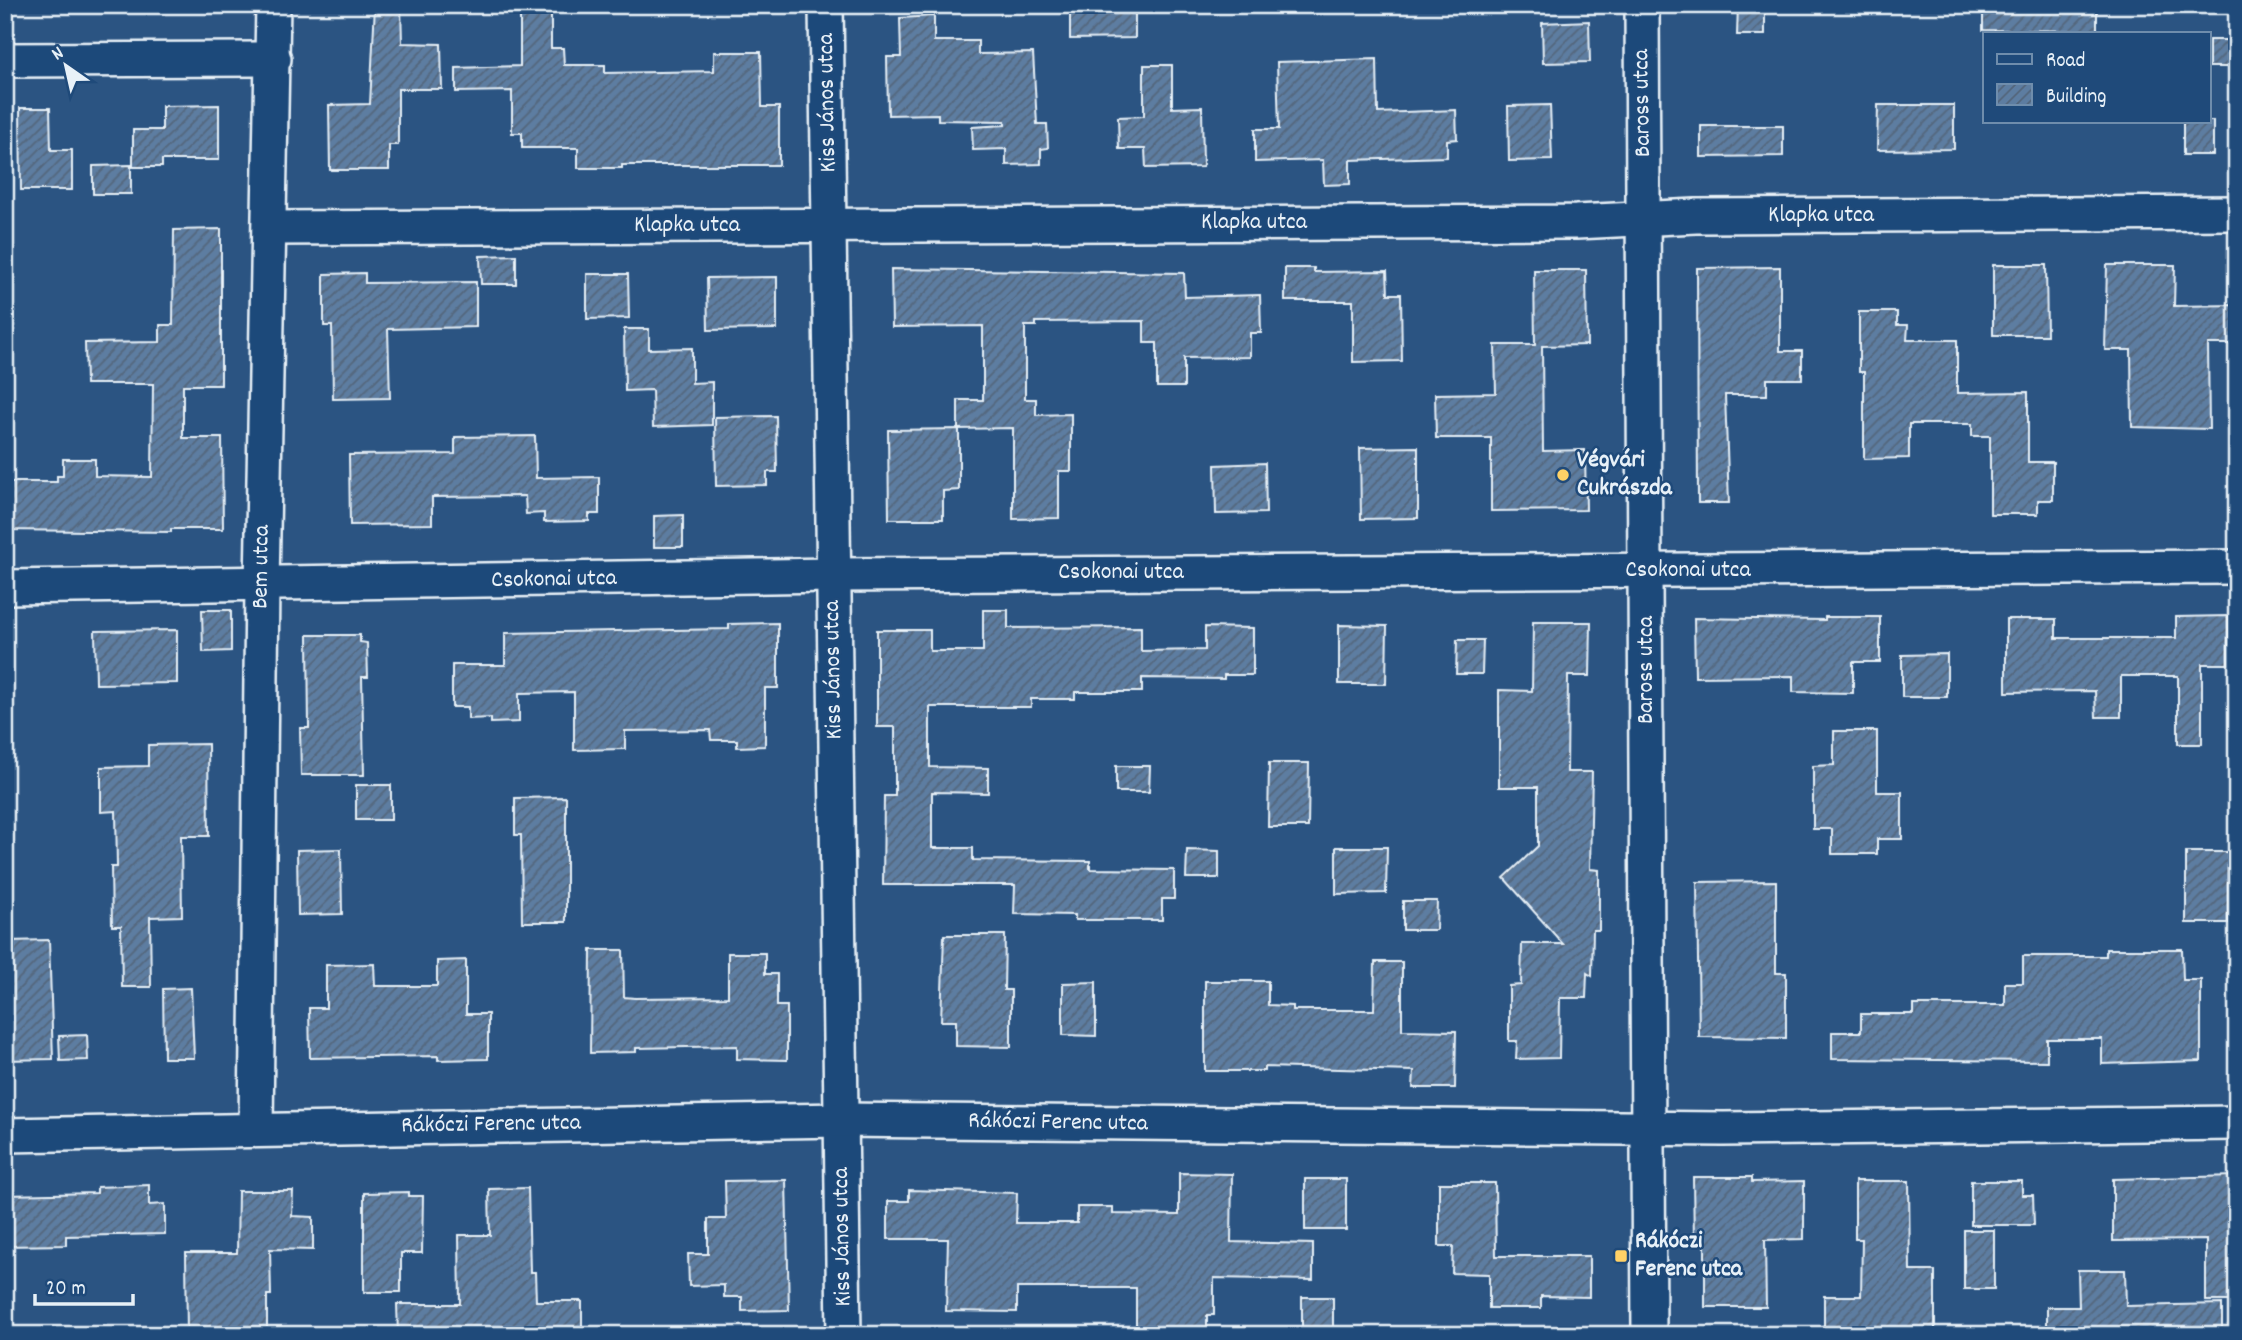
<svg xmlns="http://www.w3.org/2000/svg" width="2242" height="1340" viewBox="0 0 2242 1340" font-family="Dekko,sans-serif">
<defs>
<pattern id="building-hatch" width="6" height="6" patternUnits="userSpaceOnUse" patternTransform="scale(1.75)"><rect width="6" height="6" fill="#5d7da1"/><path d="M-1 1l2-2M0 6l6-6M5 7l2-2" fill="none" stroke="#53657a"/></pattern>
</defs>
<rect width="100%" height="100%" fill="#2b5482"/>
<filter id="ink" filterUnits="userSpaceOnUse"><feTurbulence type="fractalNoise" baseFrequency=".0143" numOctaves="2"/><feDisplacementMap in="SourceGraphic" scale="14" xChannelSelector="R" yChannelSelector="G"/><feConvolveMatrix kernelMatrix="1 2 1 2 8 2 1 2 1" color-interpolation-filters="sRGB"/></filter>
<g filter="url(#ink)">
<g fill="url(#building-hatch)" stroke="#e8f1f8" stroke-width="2">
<path d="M375,5h26l1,38 39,1 1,45h-44v56h-9v25h-59l-1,-65 41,-1z"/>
<path d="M520,5h31v43h12l1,17h41v8l109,-2v-19h47l1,55h17v58h-157v3h-44v-20h-56v-15h-10v-42l-56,1v-24l64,-2z"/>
<path d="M1738,5h27v30h-28z"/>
<path d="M1983,5h114v26l-114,-1z"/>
<path d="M1135,8v30l-65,1v-30z"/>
<path d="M934,16v25h44v13l55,-1 4,71h10l1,24 -7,1v15l-35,1v-16l-33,1 -1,-23 33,-2v-4l-67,-1v-6l-50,1 -1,-58h14l-1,-39z"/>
<path d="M1589,21l1,41 -47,1 -1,-40z"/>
<rect x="2209" y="40" width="28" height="27"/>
<path d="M1377,59l1,54 78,-3 1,29 -10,1v17l-97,3v24l-26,1 -1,-25 -68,2v-33h24l-2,-67z"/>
<path d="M1144,65h28v43l30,-1 1,60 -57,1 -1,-19h-26l-1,-32 26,-1z"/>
<path d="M219,105v55h-57v7h-29v-37h29v-24z"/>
<path d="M1550,105l2,55 -43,1 -1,-55z"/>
<path d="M1878,105h76v44l-77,1z"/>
<path d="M20,108h30l1,42h21v40h-51z"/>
<rect x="2183" y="121" width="30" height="34"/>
<path d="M1701,126h82v30l-82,1z"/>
<path d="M131,165v29h-38v-28z"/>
<path d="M221,229v156h-38v53h39l1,91h-52v3l-166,-2v-48h52v-6h6v-17h32v17l57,1 1,-93h-67l-1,-41 75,-1v-17h13l1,-95z"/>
<path d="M516,255v29h-35l-1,-28z"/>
<path d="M1993,265h53l1,70h-54z"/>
<path d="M2107,265h68l-1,41 63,-1v39h-29l1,85 -77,-2 -1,-77h-26z"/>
<path d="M1780,267v84h22v28h-35v16h-42l4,108h-31l-1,-235z"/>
<path d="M1285,268h29v4l73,-1 1,23h13l1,67 -49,1v-61h-68z"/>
<path d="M891,269l293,4 1,24 75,-2 1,38h-11v24l-66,1v29h-27v-44h-13v-22l-108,1v4h-11v73h11v16l35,-1v57h-12v47l-46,1v-91l-55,1v-29h25v-74l-91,1z"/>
<path d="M1534,270h52l1,75 -45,1 1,105 42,-1 1,60 -95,1v-73h-55l-1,-44 61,-1 -1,-48h40z"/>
<path d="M365,273v10l111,-1v45l-88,2 2,69 -57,1 -1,-73h-8v-52z"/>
<path d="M587,274h41l1,44 -42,1z"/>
<path d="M777,277v52l-69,1 -1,-52z"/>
<path d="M1859,312h38v13h11l-1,15h50v53l71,-1v70h25v38h-15v14h-48v-78h-18v-12h-63v34l-45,1v-87h-5z"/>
<path d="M624,329h25v20l43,-1v35l20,-1v43l-59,2 -1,-37 -27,1z"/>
<path d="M776,416l1,56h-10v13l-51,1 -1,-69z"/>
<path d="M959,429v61l-16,1v28h-54l-1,-89z"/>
<path d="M535,436l1,42 63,-1v37h-10v7l-45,1v-9l-18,1 -1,-18 -93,1v27l-82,1 -1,-70 106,-1v-17z"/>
<path d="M1418,447v71l-57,1 -1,-71z"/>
<path d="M1265,463l1,50 -50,1 -1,-49z"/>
<path d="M683,515v32h-29v-31z"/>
<path d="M202,610h29v41l-28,1z"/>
<path d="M983,610h25v18l133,-1v24l64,-1v-23l48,1v47h-29v4l-82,-1v14h-67v7h-44v8h-101v60l58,1v25l-56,-1v56h41v12l117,1v8l84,1v29h-12v21h-87v-5l-61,-1 1,-29h-132l1,-89h11v-69h-18v-97h53v21h53z"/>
<path d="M2228,616v48h-26v80h-24v-68h-57v41h-25l-1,-26 -89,1v-73h50v19h120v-21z"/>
<path d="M1825,617h55v45h-27v31l-60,-1v-16l-98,1 -1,-59 131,2z"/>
<path d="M1533,622h58l-1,54h-22l-1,96h25l-2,97 9,1v60h-6l-1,46 -5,-3 -1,25h-26l-1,60 -43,1 1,-18h-8v-55l12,-1 1,-41h41l-59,-66 34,-32v-59h-39v-97l33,1z"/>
<path d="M778,623v65h-13v58l-28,1v-7h-26l-1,-10 -85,1v18l-51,1v-58l-55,1v29l-28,1v-5l-23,1v-12h-16v-42h53v-32l224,-4v-5z"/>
<path d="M1339,625l48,1 -1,58h-47z"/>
<path d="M177,630v53l-81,1 -1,-53z"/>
<path d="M308,635h52v7l7,1 1,34h-6l2,98h-63l-1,-47h9z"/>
<path d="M1457,640h26l-1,34h-26z"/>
<path d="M1947,654v43h-45v-42z"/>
<path d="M1834,731h43v61h25v47h-25v15h-45v-25h-19v-63l21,-1z"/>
<path d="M208,744l1,92h-28l1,80 -32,1 1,70h-29l-1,-61h-9l-1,-59h6l-1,-56 -15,1v-45l47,-1v-21z"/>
<path d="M1269,763h40l-1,64h-40z"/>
<path d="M1116,766h34l-1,26h-33z"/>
<rect x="356" y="785" width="35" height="35"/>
<path d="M566,797v125h-44l-1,-87h-6v-37z"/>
<path d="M1336,847h51l-1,46 -50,1z"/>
<path d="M341,849l1,65 -44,1 -1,-65z"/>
<path d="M1187,850l32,1v27h-33z"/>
<rect x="2186" y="852" width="42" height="71"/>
<path d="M1776,881v92h10v65l-87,-1 -2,-155z"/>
<path d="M1403,901h34l-1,29h-33z"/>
<path d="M944,935h61l-1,55h7v57l-55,-1v-25h-15z"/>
<path d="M49,940l4,119 -48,1 3,-119z"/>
<path d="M2106,949h76l1,31h18v81l-99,3v-25h-55v22l-215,-2v-27h29v-18h53v-9h91v-22h18v-27h83z"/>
<path d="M591,950h32l1,47 11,1 93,-1v-44h37v21h12v32h10v54l-50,-1v-13l-101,2v4l-46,1z"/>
<path d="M466,960v54h22v45l-50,1v-4l-128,2 -1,-50h17v-43l48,-1 1,22h62v-25z"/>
<path d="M1375,962h27v68l54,1 -1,57h-42l1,-17 -150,-4v4h-59v-90h63v24l25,1v4h81z"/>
<path d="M1096,982v54l-33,-1v-52z"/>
<path d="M191,988l3,70h-30l-1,-69z"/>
<path d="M87,1035l1,25 -28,1 -1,-25z"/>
<path d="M1179,1173l53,1 -1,68 82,2v36l-99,-2v37h-7v20h-71v-47h-119v24l-71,-1 2,-72h-60v-38h21v-11l108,3 -1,30h61v-16h36v7l66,1z"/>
<path d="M2237,1176v125h-31v-61l-93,1v-62z"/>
<path d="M1693,1177h59v5l52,-1v58l-39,1 1,67h-61v-66h-11z"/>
<rect x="1305" y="1179" width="41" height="51"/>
<path d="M786,1180l3,130 -47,1v-14h-18v-12l-35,1 -1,-32h20v-35h18l-1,-38z"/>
<path d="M1855,1181h54l1,90h25v64h-111v-39h37l1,-57h-7z"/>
<path d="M1971,1181h51v14h11l1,30h-63z"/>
<path d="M1439,1183h56l1,73h93v41l-48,-1v12h-52v-34l-37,-1 1,-27h-14z"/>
<path d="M149,1185v20l16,-1v30l-99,2v9l-61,1v-51l92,-2v-6z"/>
<path d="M528,1188l2,84h5l1,29h46v28h-21v6h-163l-1,-31h63l-1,-69h31l-1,-46z"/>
<path d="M238,1191h55l-1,25 21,1v33l-43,-1 1,46h-4v40h-80l-1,-82h51z"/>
<path d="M409,1192v4h14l-1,57h-21v39h-37v-99z"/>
<rect x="1964" y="1230" width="30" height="59"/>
<path d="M2078,1270h47l1,36 96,-2v31h-175v-28h32z"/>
<rect x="1302" y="1297" width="31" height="38"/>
</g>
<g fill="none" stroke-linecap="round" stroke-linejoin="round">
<g stroke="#e8f1f8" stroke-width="38">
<g id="minor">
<path d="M826,5l18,1330"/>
<path d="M1642,5l7,1330"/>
<path d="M5,60l269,-1"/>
<path d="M271,228l1305,-6 120,-6 541,-3"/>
<path d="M5,587l827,-12 1405,-8"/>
<path d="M256,1129l6,-544 11,-580"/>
<path d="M5,1135l837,-15 881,9 514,-6"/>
</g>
</g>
<use href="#minor" stroke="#1f4a7a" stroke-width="33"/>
</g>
</g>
<g fill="#ffd166" stroke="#1f4a7a" stroke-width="2.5">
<circle cx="1563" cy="475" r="7"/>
<rect x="1614" y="1249" width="14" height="14" rx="3.5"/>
</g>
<g text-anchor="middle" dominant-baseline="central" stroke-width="5" stroke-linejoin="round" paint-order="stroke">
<g font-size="24" fill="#e8f1f8" stroke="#1f4a7a">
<text transform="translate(828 103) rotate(-91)">Kiss János utca</text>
<text transform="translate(1643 103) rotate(-91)">Baross utca</text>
<text x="1821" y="216">Klapka utca</text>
<text x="1254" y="223">Klapka utca</text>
<text x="687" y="226">Klapka utca</text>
<text transform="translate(262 567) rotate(-89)">Bem utca</text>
<text x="1688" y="571">Csokonai utca</text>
<text x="1121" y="573">Csokonai utca</text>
<text transform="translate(554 580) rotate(-1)">Csokonai utca</text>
<text transform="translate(834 670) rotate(-91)">Kiss János utca</text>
<text transform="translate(1647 670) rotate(-90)">Baross utca</text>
<text transform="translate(1058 1123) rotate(1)">Rákóczi Ferenc utca</text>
<text transform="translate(491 1125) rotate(-1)">Rákóczi Ferenc utca</text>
<text transform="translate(843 1237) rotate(-91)">Kiss János utca</text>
</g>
<g font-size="24" font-weight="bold" fill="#e8f1f8" stroke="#1f4a7a" text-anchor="start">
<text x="1577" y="461">Végvári<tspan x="1577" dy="28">Cukrászda</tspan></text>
<text x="1635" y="1242">Rákóczi<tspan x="1635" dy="28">Ferenc utca</tspan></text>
</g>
</g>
<rect width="2242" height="1340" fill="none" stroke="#1f4a7a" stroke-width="28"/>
<rect x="14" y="14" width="2214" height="1312" fill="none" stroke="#e8f1f8" stroke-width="2.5" filter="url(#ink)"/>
<rect x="1983" y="32" width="228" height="91" fill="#1f4a7a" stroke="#6f8dac" stroke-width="2"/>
<rect x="1997" y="54" width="35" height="10" fill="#1f4a7a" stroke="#6f8dac" stroke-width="2"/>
<text x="2046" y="66" font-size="21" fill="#e8f1f8">Road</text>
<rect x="1997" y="84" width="35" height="21" fill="url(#building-hatch)" stroke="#6f8dac" stroke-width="2"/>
<text x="2046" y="102" font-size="21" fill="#e8f1f8">Building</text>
<g transform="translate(66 66) rotate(326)" stroke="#1f4a7a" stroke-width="5" paint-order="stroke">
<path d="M0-5L12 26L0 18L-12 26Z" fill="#e8f1f8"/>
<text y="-10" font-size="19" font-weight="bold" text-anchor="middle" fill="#e8f1f8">N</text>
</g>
<path d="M35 1294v10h98v-10" fill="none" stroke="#e8f1f8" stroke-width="3.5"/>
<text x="46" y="1294" font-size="21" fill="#e8f1f8" stroke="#1f4a7a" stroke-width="5" paint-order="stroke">20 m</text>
</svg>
